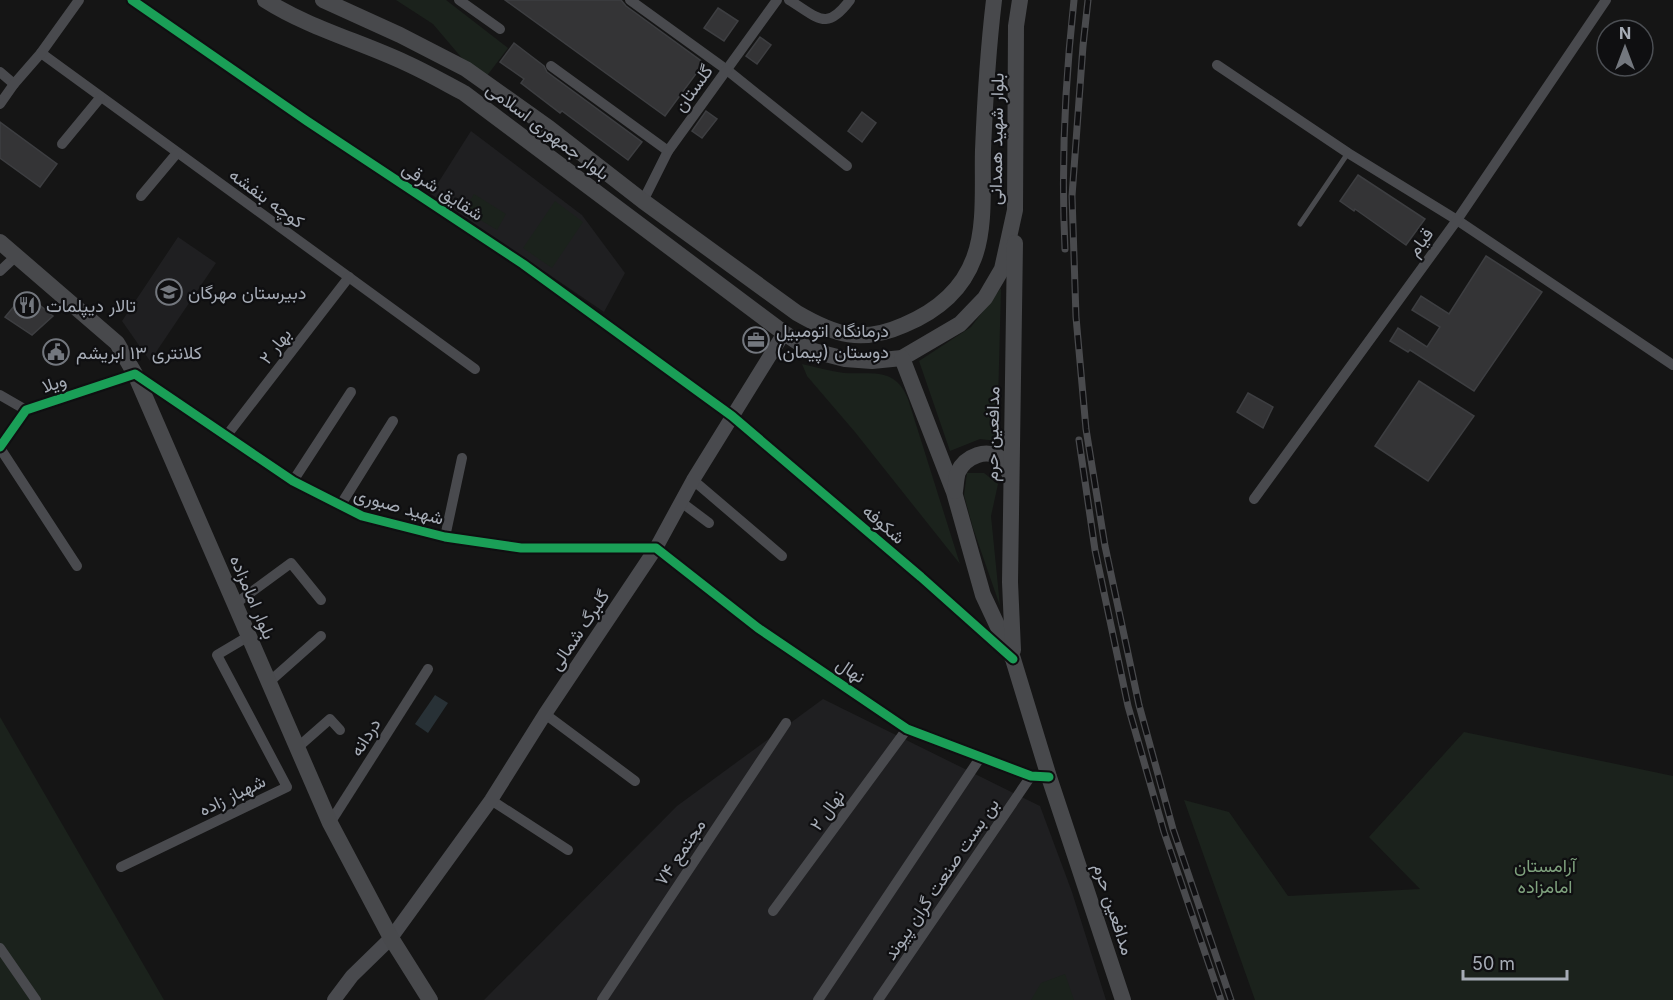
<svg xmlns="http://www.w3.org/2000/svg" width="1673" height="1000" viewBox="0 0 1673 1000" font-family="Inter,Vazirmatn,sans-serif">
<rect width="100%" height="100%" fill="#151515"/>
<g fill="#1f1f21">
<path d="M471,131l111,84 43,58 -21,39 -173,-118z"/>
<path d="M178,237l38,26 -66,98 -28,-40z"/>
<path d="M823,699l217,107 32,86 34,108h-622l193,-194z"/>
</g>
<g fill="#1b221c">
<path d="M396,0h50l62,48 -22,29 -25,-20 -28,-33z"/>
<path d="M474,194l32,20 -9,16 -33,-20z"/>
<path d="M555,201l28,21 -31,46 -29,-20z"/>
<path d="M1001,288l-4,153 -17,-2 -30,12 -31,-90 52,-34z"/>
<path d="M802,364c14,3 28,7 42,9 27,2 51,-7 64,26l52,165 -105,-132 -48,-56z"/>
<path d="M967,473h17l14,11 -7,32 9,90 -27,-78 -9,-33z"/>
<path d="M0,717l164,283h-164z"/>
<path d="M1464,732l209,44v224h-418l-71,-200 45,12 59,84 132,-7 -51,-52z"/>
<path d="M1065,974l9,26h-43l10,-17z"/>
</g>
<path fill="#283136" d="M435,695l13,8 -20,30 -13,-9z"/>
<g fill="#343436" stroke="#3d3e41" stroke-width="1.5">
<path d="M505,0h116l5,6 78,57 -39,53z"/>
<path d="M718,8l20,13 -14,20 -20,-13z"/>
<path d="M760,37l11,8 -14,19 -11,-8z"/>
<path d="M514,43l30,23 3,6 95,70 -14,18 -66,-49 -2,2 -39,-30 3,-4 -24,-17z"/>
<path d="M706,111l11,8 -15,19 -10,-7z"/>
<path d="M862,112l14,11 -14,19 -14,-11z"/>
<path d="M0,122l57,42 -17,23 -40,-29z"/>
<path d="M1358,175l67,44 -19,26 -51,-36 -1,2 -14,-10z"/>
<path d="M1486,256l56,36 -68,99 -64,-41 -2,2 -18,-11 8,-13 29,19 13,-20 -28,-17 9,-14 28,18z"/>
<path d="M25,293l28,23 -21,19 -27,-18z"/>
<path d="M1419,381l55,35 -46,65 -53,-35z"/>
<path d="M1248,393l25,14 -10,21 -26,-16z"/>
</g>
<g fill="none" stroke-linecap="round" stroke-linejoin="round">
<path stroke="#494a4e" stroke-width="5" d="M1300,224l48,-71"/>
<g stroke="#494a4e" stroke-width="10">
<path d="M132,0l175,121 216,143 209,152 189,161 87,78"/>
<path d="M459,0l41,29"/>
<path d="M630,0l97,70 120,96"/>
<path d="M789,0c30,18 37,32 61,0"/>
<path d="M41,53l434,316"/>
<path d="M1217,65l131,88 109,67 216,145"/>
<path d="M551,66l117,85"/>
<path d="M0,72l14,12"/>
<path d="M0,104l14,-20 27,-31 38,-53"/>
<path d="M62,144l38,-46"/>
<path d="M141,196l36,-43"/>
<path d="M643,201l25,-50 109,-151"/>
<path d="M0,271l15,-14"/>
<path d="M0,395l26,15"/>
<path d="M227,435l122,-158"/>
<path d="M0,447l26,-37 109,-36 158,107 69,35 83,21 76,11h135l102,80 149,101 124,47 18,1"/>
<path d="M0,448l77,118"/>
<path d="M693,480l89,76"/>
<path d="M293,481l58,-89"/>
<path d="M1254,499l203,-279 149,-220"/>
<path d="M681,502l28,21"/>
<path d="M340,506l53,-85"/>
<path d="M445,537l17,-79"/>
<path d="M235,604l56,-41 30,37"/>
<path d="M268,683l53,-47"/>
<path d="M545,714l90,67"/>
<path d="M297,748l33,-29 10,11"/>
<path d="M491,800l77,50"/>
<path d="M330,823l98,-154"/>
<path d="M121,867l166,-80 -70,-132 32,-19"/>
<path d="M773,911l134,-182"/>
<path d="M0,948l36,52"/>
<path d="M602,1000l184,-277"/>
<path d="M818,1000l162,-242"/>
<path d="M878,1000l153,-224"/>
</g>
<path stroke="#494a4e" stroke-width="14" d="M334,1000l18,-24 39,-38 100,-138 54,-86 111,-166 37,-68 91,-147"/>
<g stroke="#48494c" stroke-width="16">
<path d="M265,0c44,28 94,41 141,63 20,9 39,20 58,30l320,240 26,17 35,9 27,2 30,-3 58,-34 25,-26 17,-29 13,-59 1,-184 4,-26"/>
<path d="M323,0l77,35 66,34 83,59 94,73 154,112c38,22 64,31 107,12 31,-13 58,-34 70,-67 12,-31 8,-75 9,-108 2,-50 5,-100 11,-150"/>
<path d="M0,242l117,101 18,31 195,449 61,115 39,62"/>
<path d="M902,358l52,134 29,103 30,64 36,118 74,223"/>
<path d="M955,491c1,-6 1,-13 3,-19 7,-15 30,-26 44,-12 4,4 6,12 9,17"/>
<path d="M1013,650l-3,-68 5,-339"/>
</g>
<g stroke="#494a4d" stroke-width="7">
<g id="rail">
<path d="M1088,0l-5,46 -11,150 4,121 10,112 19,117 34,159 34,124 58,171"/>
<path d="M1065,249c-4,-83 0,-167 9,-249"/>
<path d="M1079,440l16,110 33,156 36,126 57,168"/>
</g>
</g>
<use href="#rail" stroke="#0f0f11" stroke-width="4.5" stroke-dasharray="14" stroke-linecap="butt"/>
<g stroke="#0f0f11" stroke-width="13">
<g id="cycleway">
<path d="M132,0l175,121 216,143 209,152 189,161 92,82"/>
<path d="M0,447l26,-37 109,-36 158,107 69,35 83,21 76,11h135l102,80 149,101 124,47 18,1"/>
</g>
</g>
<use href="#cycleway" stroke="#1a9f57" stroke-width="9"/>
</g>
<defs>
<g id="school-ring" transform="scale(1.35)"><circle r="9.5" fill="#0f0f11" stroke="#73777e" stroke-width="1.5"/><path d="M0-5L7-2L0 1L-7-2ZM-4 1L0 2.5L4 1V4Q0 6-4 4Z" fill="#73777e"/></g>
<g id="restaurant-ring" transform="scale(1.35)"><circle r="9.5" fill="#0f0f11" stroke="#73777e" stroke-width="1.5"/><path d="M-5-6h1v4h1v-4h1v4h1v-4h1v5L-1.5 .5V6h-2V.5L-5-1ZM5-6V6H3V1.5H1.5Q1.5-4 5-6Z" fill="#73777e"/></g>
<g id="office-ring" transform="scale(1.35)"><circle r="9.5" fill="#0f0f11" stroke="#73777e" stroke-width="1.5"/><path d="M-6-3h4V-5.5h4V-3h4V5H-6ZM-1-4.5V-3h2v-1.5ZM-6 0V1H6V0Z" fill="#73777e"/></g>
<g id="civic-ring" transform="scale(1.35)"><circle r="9.5" fill="#0f0f11" stroke="#73777e" stroke-width="1.5"/><path d="M-.6-6.5H3V-4.5H.6V-3L4-1V1h2V6H-6V1h2V-1L-.6-3ZM-1.2 2.5V6h2.4V2.5Z" fill="#73777e"/></g>
</defs>
<g fill-rule="evenodd">
<use href="#school-ring" x="169" y="292"/>
<use href="#restaurant-ring" x="27" y="305"/>
<use href="#office-ring" x="756" y="340"/>
<use href="#civic-ring" x="56" y="352"/>
</g>
<g text-anchor="middle" dominant-baseline="central" stroke-width="4.5" stroke-linejoin="round" paint-order="stroke">
<g font-size="18" fill="#a6acb6" stroke="#0f0f11">
<text transform="translate(693 88) rotate(-54)">گلستان</text>
<text transform="translate(548 131) rotate(37)">بلوار جمهوری اسلامی</text>
<text transform="translate(996 139) rotate(-89)">بلوار شهید همدانی</text>
<text transform="translate(443 191) rotate(33)">شقایق شرقی</text>
<text transform="translate(267 198) rotate(36)">کوچه بنفشه</text>
<text transform="translate(1420 242) rotate(-54)">قیام</text>
<text transform="translate(275 346) rotate(-52)">بهار ۲</text>
<text transform="translate(54 383) rotate(-18)">ویلا</text>
<text transform="translate(992 434) rotate(-89)">مدافعین حرم</text>
<text transform="translate(399 506) rotate(16)">شهید صبوری</text>
<text transform="translate(884 524) rotate(41)">شکوفه</text>
<text transform="translate(253 597) rotate(67)">بلوار امامزاده</text>
<text transform="translate(579 630) rotate(-56)">گلبرگ شمالی</text>
<text transform="translate(851 670) rotate(34)">نهال</text>
<text transform="translate(365 737) rotate(-58)">دردانه</text>
<text transform="translate(232 795) rotate(-26)">شهباز زاده</text>
<text transform="translate(827 810) rotate(-54)">نهال ۲</text>
<text transform="translate(680 852) rotate(-56)">مجتمع ۷۴</text>
<text transform="translate(941 879) rotate(-56)">بن بست صنعت گران پیوند</text>
<text transform="translate(1114 909) rotate(72)">مدافعین حرم</text>
</g>
<g font-size="18" fill="#a6acb6" stroke="#0f0f11" text-anchor="start">
<text x="188" y="292">دبیرستان مهرگان</text>
<text x="46" y="305">تالار دیپلمات</text>
<text x="776" y="330">درمانگاه اتومبیل<tspan x="776" dy="21">دوستان (پیمان)</tspan></text>
<text x="76" y="352">کلانتری ۱۳ ابریشم</text>
</g>
<g font-size="18" fill="#7ea17d" stroke="#0f0f11">
<text x="1545" y="865">آرامستان<tspan x="1545" dy="21">امامزاده</tspan></text>
</g>
</g>
<g transform="translate(1625 48)"><circle r="28" fill="#0f0f11" stroke="#4b4e53" stroke-width="1.5"/>
<path d="M0-4.5L10 22L0 15L-10 22Z" fill="#73777e"/>
<text y="-9" font-size="16" font-weight="bold" text-anchor="middle" fill="#a6acb6">N</text>
</g>
<path d="M1463 970v9h104v-9" fill="none" stroke="#a6acb6" stroke-width="3"/>
<text x="1472" y="970" font-size="18" fill="#a6acb6" stroke="#0f0f11" stroke-width="4.5" paint-order="stroke">50 m</text>
</svg>
